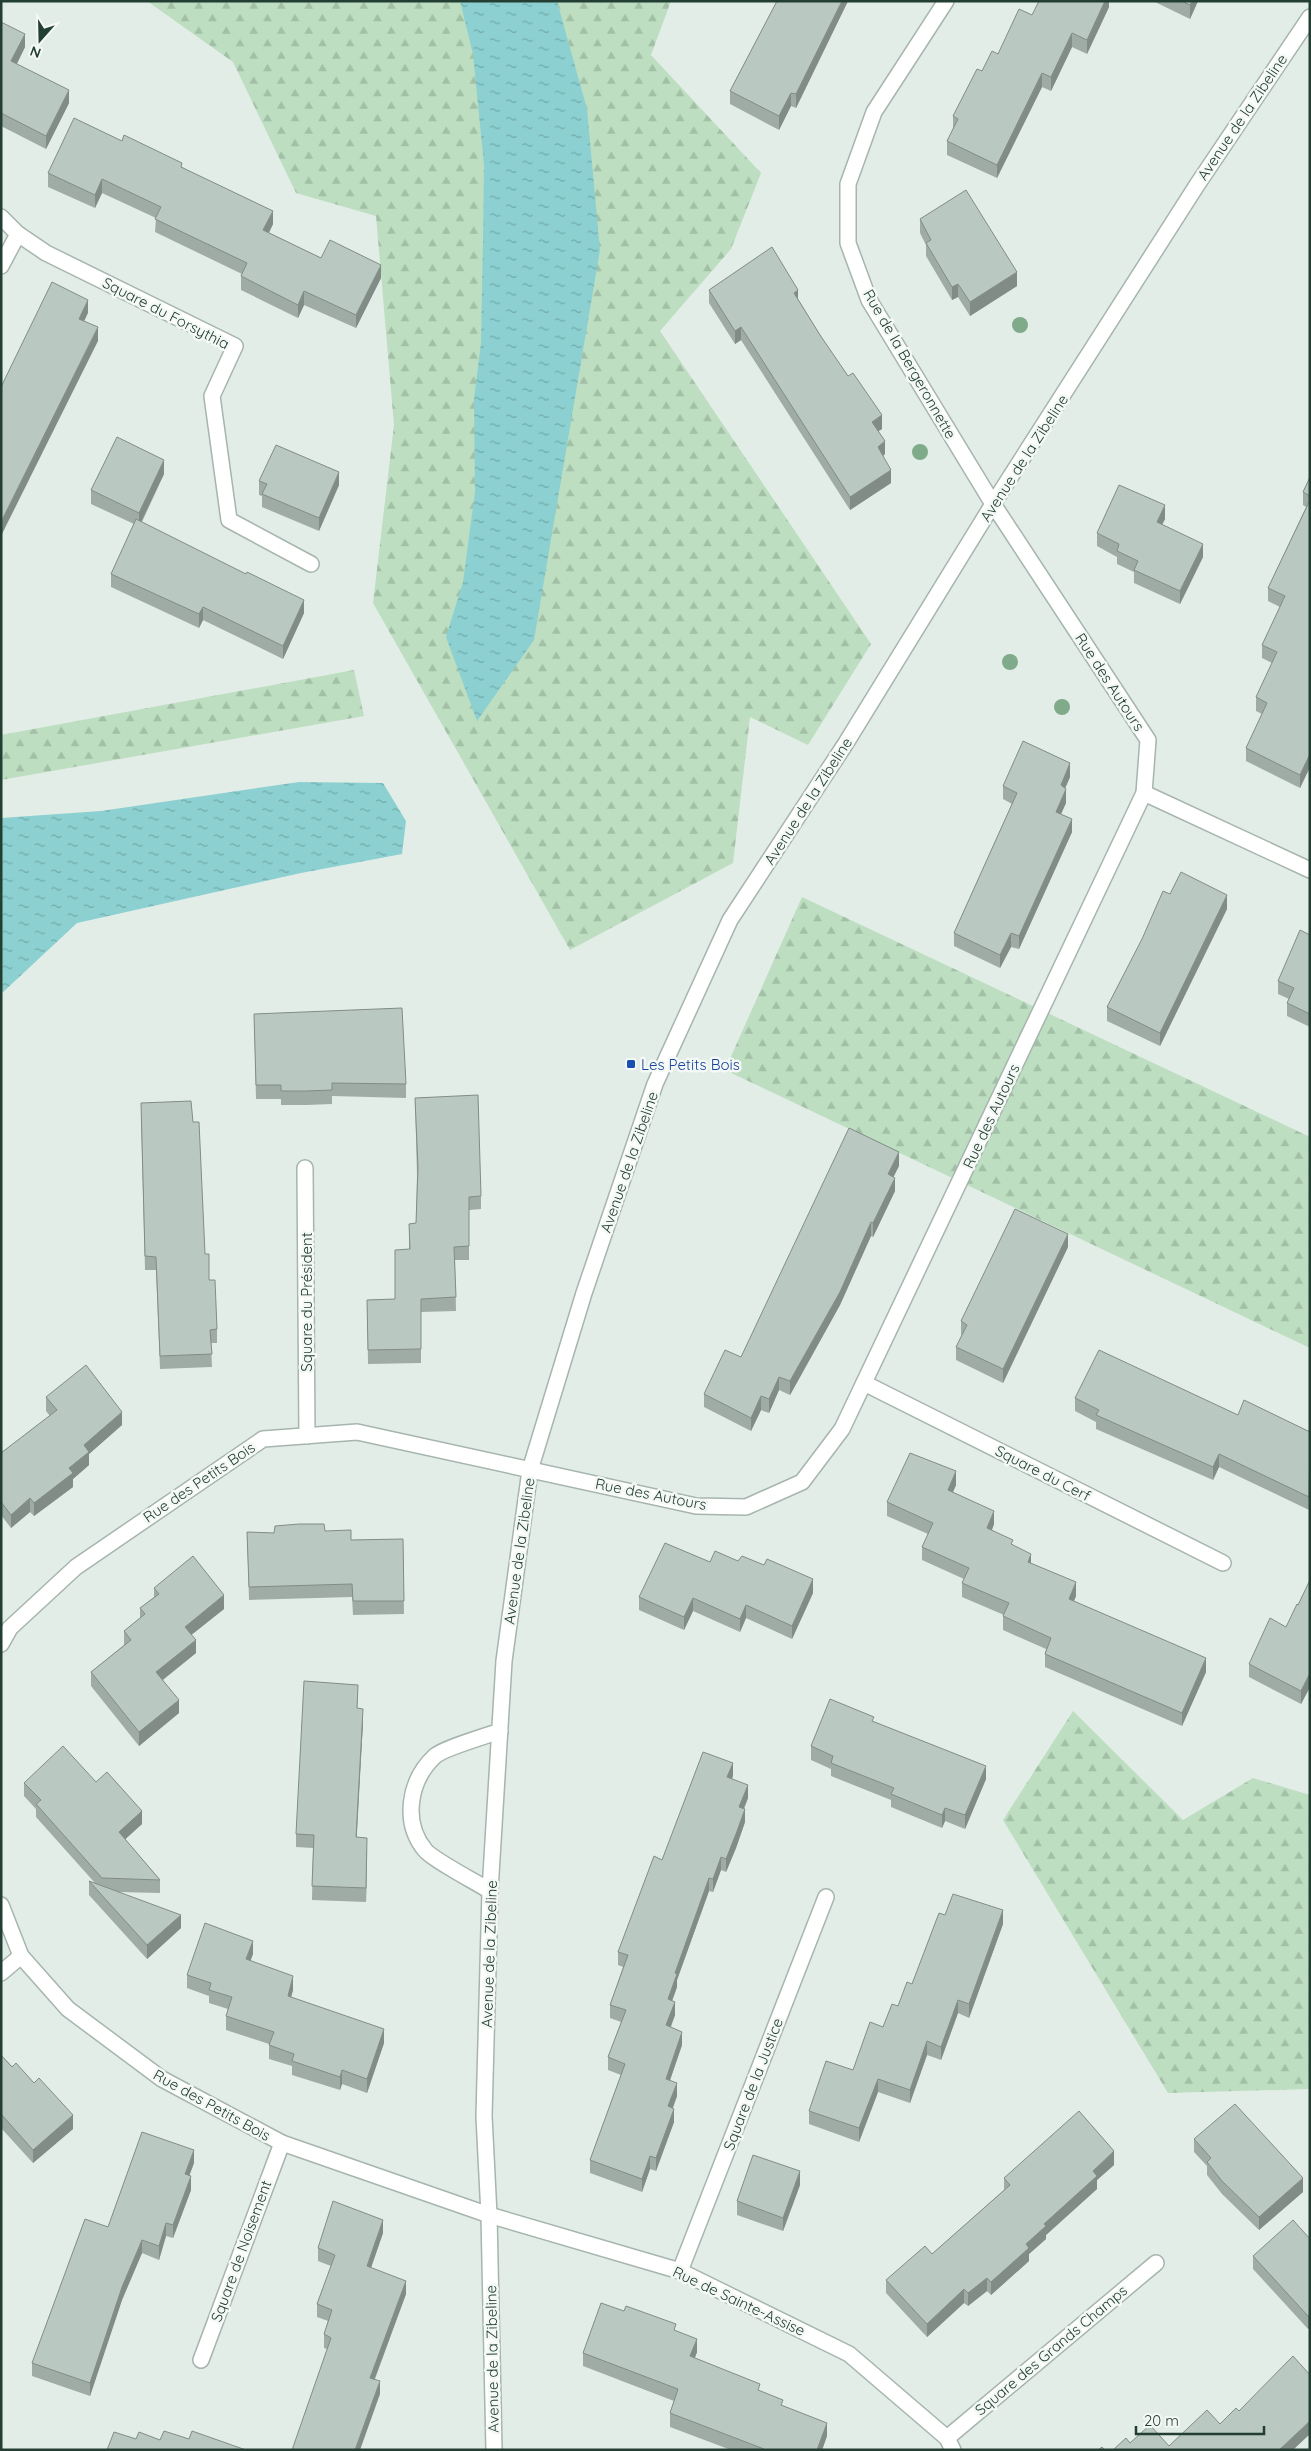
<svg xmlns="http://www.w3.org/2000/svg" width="1311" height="2451" viewBox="0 0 1311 2451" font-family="Quicksand,sans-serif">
<defs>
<pattern id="forest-firs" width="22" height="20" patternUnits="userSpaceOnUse" patternTransform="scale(1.25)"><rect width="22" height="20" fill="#bddec1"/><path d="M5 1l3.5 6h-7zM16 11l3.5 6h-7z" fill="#a2c0a6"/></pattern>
<pattern id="water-ripples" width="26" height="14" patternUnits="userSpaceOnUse" patternTransform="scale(1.25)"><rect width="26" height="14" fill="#8cd0d1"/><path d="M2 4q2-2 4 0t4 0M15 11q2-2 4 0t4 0" fill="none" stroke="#72aaaa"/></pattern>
</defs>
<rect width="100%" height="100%" fill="#e3ede7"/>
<g fill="url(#forest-firs)">
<path d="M147,1h524l-20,54 110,118 -30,76 -71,82 211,313 -63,101 -58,-28 -17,146 -163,87 -197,-347 21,-178 -18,-209 -80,-23 -63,-131z"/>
<path d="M354,670l10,46 -363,64v-45z"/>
<path d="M802,897l508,240v211l-585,-278z"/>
<path d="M1073,1711l110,109 70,-42 57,17v294l-142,4 -165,-273z"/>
</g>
<g fill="url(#water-ripples)">
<path d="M460,1h97l30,108 13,141 -66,390 -57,81 -31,-84 17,-55 12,-90 -1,-93 7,-56 2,-104 1,-74 -11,-111z"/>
<path d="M299,782l84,1 23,38 -4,33 -101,19 -224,50 -76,71v-176l100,-7z"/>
</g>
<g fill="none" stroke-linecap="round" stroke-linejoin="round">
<g stroke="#a6b5ad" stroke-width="18">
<path id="lane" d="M490,1891c-14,-9 -57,-31 -65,-41 -23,-28 -16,-70 10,-94 9,-8 51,-20 65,-25"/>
</g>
<g stroke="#a6b5ad" stroke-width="18">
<g id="street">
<path d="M1,217l17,17 28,19 189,93 -23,50 17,124 82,44"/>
<path d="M1,266l17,-32"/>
<path d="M1144,793l166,77"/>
<path d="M305,1168l2,268"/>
<path d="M864,1383l359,180"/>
<path d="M1,1644l9,-16 66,-61 187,-128 94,-7 339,74 50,1 56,-25 40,-53 302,-636 4,-53 -155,-236 -124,-204 -21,-57v-59l26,-72 72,-111"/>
<path d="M1,1905l20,51 47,53 94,70 120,64 207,72 191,56 169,83 98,84 6,12"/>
<path d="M1,1973l20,-17"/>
<path d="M680,2271l146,-374"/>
<path d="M201,2360l81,-217"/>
<path d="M947,2438l209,-175"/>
<path d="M494,2450l-5,-235 -5,-99 6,-225 14,-230 26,-191 54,-177 71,-209 75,-164 116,-177 147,-239 204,-319 113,-168"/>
</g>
</g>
<use href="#lane" stroke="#fff" stroke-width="15"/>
<use href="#street" stroke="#fff" stroke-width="15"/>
</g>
<g fill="#7fab8b">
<circle cx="1020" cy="325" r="8"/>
<circle cx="920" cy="452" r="8"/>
<circle cx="1010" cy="662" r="8"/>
<circle cx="1062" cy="707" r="8"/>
</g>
<g fill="#9faca5">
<path d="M777,1h71l-52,107 -5,-2 -12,24 -49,-26v-13z"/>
<path d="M1109,1v6l-22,47 -15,-7 -21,44 -9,-4 -45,91 -50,-23v-14l6,-12v-13l29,-45 50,-56z"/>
<path d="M1153,1h45l-8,18z"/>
<path d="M1,22l24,25 -8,17 52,39 -23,46 -45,-23z"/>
<path d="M122,141l60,26 91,57 -4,9 52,25 60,20 -25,50 -52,-23 -6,13 -57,-28v-14l1,-2 -87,-42 1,-14 -54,-25 -7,15 -47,-21v-14z"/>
<path d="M920,219l97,67 -47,30 -12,-19 -6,3 -26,-44v-11l-6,-12z"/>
<path d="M709,290l89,9 22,36 62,94 -4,2 7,23 -2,2 8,27 -41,27 -109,-170 -6,4 -26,-41z"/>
<path d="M164,474l-22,48 162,91 -21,46 -80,-39 -4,8 -88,-41v-13l23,-50 -43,-20v-14z"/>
<path d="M1310,477v290l-10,21 -54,-27v-13l16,-34 -6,-3v-14l16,-34 -10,-5v-13l18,-38 -12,-6v-13l38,-81 -3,-2v-13z"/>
<path d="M259,481l80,4 -20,46 -57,-24v-11l-3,-1z"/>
<path d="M1165,519l-3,5 41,33 -23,47 -46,-21v-11l-17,-8v-7l-20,-11v-13z"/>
<path d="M1070,777l-5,11 1,15 -5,11 11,18 -53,117 -8,-2 -11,21 -46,-22v-13l58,-129 -9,-5v-13z"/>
<path d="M1170,894l57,15 -67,137 -53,-25v-14z"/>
<path d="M1310,935v92l-23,-11v-13l2,-4 -11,-5v-13z"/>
<path d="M254,1014l152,70v14l-74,-2v8l-26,1h-25v-6h-25z"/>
<path d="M415,1098l66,98v13l-12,1v50h-14l1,51 -35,1v51l-53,1 -1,-64 28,-1 14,-50v-25l7,-1 1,-47z"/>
<path d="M141,1116l64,138 4,26 8,49v14h-6l1,24 -52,2 -4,-99h-11z"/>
<path d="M899,1166l-6,11 2,14 -22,46 -2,-1 -31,69 -50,90 -11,-5 -10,23 -8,-3 -10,21 -47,-24v-13l37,-37z"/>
<path d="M1068,1247l-65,136 -47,-23v-13l6,-12h-1v-14z"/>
<path d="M46,1397l76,28 -33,29v11l-16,14v8l-39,29 -4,-4 -19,16 -10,-13v-62l49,-37 -4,-5z"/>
<path d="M1075,1398l163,17 72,17 -1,78 -90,-43 -6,13 -117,-51v-7l-21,-11z"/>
<path d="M956,1485l-3,7 41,32 -2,6 21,15 18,18 45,33 -2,5 132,71 -24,54 -137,-59v-13l1,-5 -43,-19v-14l1,-1 -42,-18v-14l2,-4 -42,-19v-13l6,-13 -41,-18v-14z"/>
<path d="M325,1531l26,9 52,-1 1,75 -51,1 -1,-18 -103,3 -2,-68 27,1z"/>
<path d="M710,1562l103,31 -21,46 -46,-21 -6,14 -47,-21 -9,19 -45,-20v-13z"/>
<path d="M1310,1580v107l-9,17 -52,-27v-13l37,-37 12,-22z"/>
<path d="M154,1588l70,21 -33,26 5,18 -33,27 16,33 -40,33 -48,-60v-14l33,-27v-14l16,-13v-10l14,-11z"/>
<path d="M358,1698l-1,10 6,14 -7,115 11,15 -1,50 -54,-2 1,-52 -17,-1v-13z"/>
<path d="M874,1722l112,57 -21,50 -20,-8 -3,7 -51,-21v-7l-60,-24v-7l-20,-9v-14z"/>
<path d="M733,1776l-1,3 16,19 -4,11 1,13 -9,26 -10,24 -5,-2 -8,22 -4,-1 -32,89v7l-5,14 3,14 -4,12 11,18 -12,35 7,16 -4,12 1,14 -18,49 -6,-2 -8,23 -52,-19v-13l31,-85 -13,-5v-13l13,-35 -11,-4v-13l13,-38 -5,-2v-13z"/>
<path d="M96,1782l46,42 -17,15 35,41v13l-42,-1 63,36 -34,31 -58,-64v-14l6,2 -59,-66v-8l-12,-13v-13z"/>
<path d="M945,1915l58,9 -34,94 -11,-5 -17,47 -14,-5 -17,48 -32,-11 -19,50 -50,-18v-13l44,-41 45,-64 14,-22z"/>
<path d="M253,1954l-3,7 43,29 -2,7 93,46 -17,50 -25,-9 -2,6 -48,-15v-9l-23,-7v-15l-43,-14v-14l2,-7 -19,-6v-7l-22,-8v-13z"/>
<path d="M1,2055l72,74 -40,34 -32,-35z"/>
<path d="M1194,2139l109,53 -44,38 -37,-36 -15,-19v-9l-13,-14z"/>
<path d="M194,2163l-5,13 2,14 -18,48 -7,-2 -7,24 -17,-7 -20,47 -32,96 -58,-20v-13z"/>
<path d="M1114,2165l-17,15v9l-51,46v4l-17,15v7l-38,34 -4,-4 -19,15 -4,-3 -37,34 -41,-44v-13l46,-26 72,-64v-12z"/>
<path d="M800,2185l-17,46 -46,-16v-14z"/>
<path d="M383,2233l-12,35 35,26 -31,85 5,15 -53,-45 -3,-1v-14l4,-13 -11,-4v-13l14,-38 -13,-5v-13z"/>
<path d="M1310,2239v88l-2,2 -55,-60v-13z"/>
<path d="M676,2331l21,21 -2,6 65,33 23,15 44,30 -5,14h-91l-61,-23v-14l4,-12 -91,-35v-13z"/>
</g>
<g fill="#828c86">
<path d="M842,1h6l-52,107v-14z"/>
<path d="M1105,1h4v6l-22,47v-14z"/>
<path d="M1192,1h6l-8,18v-14z"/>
<path d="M1072,33v14l-21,44v-14z"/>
<path d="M25,34v13l-14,28v-14z"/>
<path d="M1042,73v14l-45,91v-13z"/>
<path d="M69,90v13l-23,46v-13z"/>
<path d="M791,93v13l-12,24v-14z"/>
<path d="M102,179v14l-7,15v-13z"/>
<path d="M273,211v13l-10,20v-14z"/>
<path d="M381,265v13l-25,50v-13z"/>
<path d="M1017,272v14l-47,30v-14z"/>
<path d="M958,284v13l-6,3v-13z"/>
<path d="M798,290v14l-4,-11z"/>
<path d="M304,291v14l-6,13v-13z"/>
<path d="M88,300v13l-9,19v-13z"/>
<path d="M98,327v14l-97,195v-14z"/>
<path d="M741,327v13l-6,4v-13z"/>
<path d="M882,415v14l-10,6v-13z"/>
<path d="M885,441v13l-7,6v-13z"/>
<path d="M164,460v14l-25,52v-13z"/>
<path d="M891,470v13l-41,27v-13z"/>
<path d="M339,472v13l-20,46v-13z"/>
<path d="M1165,505v14l-8,16v-13z"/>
<path d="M1203,544v13l-23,47v-13z"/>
<path d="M304,600v13l-21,46v-13z"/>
<path d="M203,607v13l-4,8v-14z"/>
<path d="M1310,754v13l-10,21v-13z"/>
<path d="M1070,763v14l-9,21v-13z"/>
<path d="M1066,789v14l-10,22v-13z"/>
<path d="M1072,819v13l-53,117v-13z"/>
<path d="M1227,895v14l-67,137v-13z"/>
<path d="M1011,933v14l-11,21v-13z"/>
<path d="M899,1152v14l-11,22v-14z"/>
<path d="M895,1178v13l-22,46v-14z"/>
<path d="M871,1222v14l-31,69 -50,90v-14z"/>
<path d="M1068,1234v13l-65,136v-14z"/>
<path d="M779,1377v13l-10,23v-14z"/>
<path d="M761,1396v14l-10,21v-13z"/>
<path d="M122,1412v13l-33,29v11l-16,14v8l-39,29v-13l35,-35 15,-23z"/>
<path d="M1219,1454v13l-6,13v-13z"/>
<path d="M956,1471v14l-8,18v-13z"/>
<path d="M30,1498v14l-19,16v-13z"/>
<path d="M994,1511v13l-7,18v-14z"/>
<path d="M1031,1554v14l-3,-6z"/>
<path d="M813,1579v14l-21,46v-13z"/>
<path d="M1076,1582v14l-7,16v-13z"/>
<path d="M224,1595v14l-39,31v-13z"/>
<path d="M693,1598v13l-9,19v-13z"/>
<path d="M746,1605v13l-6,14v-13z"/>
<path d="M196,1640v13l-40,32v-13z"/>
<path d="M1206,1658v14l-24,54v-13z"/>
<path d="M1310,1673v14l-9,17v-13z"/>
<path d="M179,1700v13l-40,33v-14z"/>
<path d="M363,1709v13l-7,129v-14z"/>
<path d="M733,1763v13l-6,14v-13z"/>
<path d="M986,1766v13l-21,50v-14z"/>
<path d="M748,1785v13l-9,22v-13z"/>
<path d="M945,1808v13l-3,7v-13z"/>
<path d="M745,1809v13l-9,26 -10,24v-13z"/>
<path d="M142,1811v13l-23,21v-13z"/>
<path d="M367,1838v14l-1,50v-14z"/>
<path d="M721,1857v13l-8,22v-13z"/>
<path d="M709,1878v13l-32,89v7l-9,25v-13l7,-26z"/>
<path d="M1003,1910v14l-34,94v-14z"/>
<path d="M181,1915v13l-34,31v-14z"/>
<path d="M253,1941v13l-7,19v-14z"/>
<path d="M293,1976v14l-5,19v-13z"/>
<path d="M958,2000v13l-17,47v-13z"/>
<path d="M675,2002v13l-9,23v-13z"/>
<path d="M384,2029v14l-17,50v-14z"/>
<path d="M682,2032v13l-16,47v-13z"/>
<path d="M927,2041v14l-17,48v-13z"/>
<path d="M342,2070v14l-2,6v-13z"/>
<path d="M878,2079v13l-19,50v-14z"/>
<path d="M677,2083v13l-9,24v-14z"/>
<path d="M674,2109v13l-18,49v-13z"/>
<path d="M73,2115v14l-40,34v-13z"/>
<path d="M194,2150v13l-9,24v-13z"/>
<path d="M1114,2151v14l-17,15v9l-51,46v4l-17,15v7l-38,34v-13l53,-58 49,-53z"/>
<path d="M650,2156v13l-8,23v-13z"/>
<path d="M800,2171v14l-17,46v-13z"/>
<path d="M191,2176v14l-18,48v-13z"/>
<path d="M1303,2178v14l-44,38v-13z"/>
<path d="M383,2220v13l-16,46v-13z"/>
<path d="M166,2223v13l-7,24v-14z"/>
<path d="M142,2240v13l-20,47 -32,96v-13l32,-96z"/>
<path d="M987,2278v13l-19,15v-13z"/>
<path d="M406,2281v13l-36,97v-13z"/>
<path d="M964,2289v14l-37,34v-13z"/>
<path d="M1310,2314v13l-2,2v-13z"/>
<path d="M697,2339v13l-7,17v-13z"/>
<path d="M380,2381v13l-20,56h-5z"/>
<path d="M1310,2421v13l-17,16h-14z"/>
<path d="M827,2423v13l-5,14h-5z"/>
</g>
<g fill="#b9c8c0" stroke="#828c86">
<path d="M777,1h65l-46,93 -5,-1 -12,23 -49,-25z"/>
<path d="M1039,1h66l-18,39 -15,-7 -21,44 -9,-4 -45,92 -50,-24 11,-22 -5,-3 24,-47 5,2 10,-20 6,3 21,-45 13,6z"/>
<path d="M1181,1h11l-2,4z"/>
<path d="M1,22l24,12 -14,27 58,29 -23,46 -45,-23z"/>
<path d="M74,118l48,23 2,-6 58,28 -1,4 92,44 -10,19 58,28 9,-18 51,25 -25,50 -52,-24 -6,14 -57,-29 6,-13 -92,-44 6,-12 -59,-28 -7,16 -47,-22z"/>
<path d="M966,190l51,82 -47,30 -12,-18 -6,3 -26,-44 5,-3 -11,-21z"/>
<path d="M772,247l26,43 -4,3 26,42 28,41 5,-3 29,42 -10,7 13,19 -7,6 13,23 -41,27 -109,-170 -6,4 -26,-41z"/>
<path d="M52,282l36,18 -9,19 19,8 -97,195v-135z"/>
<path d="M117,437l47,23 -25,53 -48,-23z"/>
<path d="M276,445l63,27 -20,46 -57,-24 5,-10 -8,-3z"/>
<path d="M1310,477v19l-7,-4z"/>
<path d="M1119,485l46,20 -8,17 46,22 -23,47 -46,-21 4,-9 -21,-10 2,-7 -22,-11z"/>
<path d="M1310,500v254l-10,21 -54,-27 21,-45 -11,-6 21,-45 -15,-7 23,-49 -17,-8z"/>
<path d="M136,519l110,55 1,-2 57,28 -21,46 -80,-39 -4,7 -88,-40z"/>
<path d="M1023,741l47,22 -9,22 5,4 -10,23 16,7 -53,117 -8,-3 -11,22 -46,-22 63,-140 -14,-7z"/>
<path d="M1181,872l46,23 -67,138 -53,-26 35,-68 21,-48 7,3z"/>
<path d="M1300,930l10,5v79l-23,-11 7,-15 -16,-7z"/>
<path d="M402,1008l4,76 -74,-1v7l-26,1h-25v-6h-25l-2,-71z"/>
<path d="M478,1095l3,101 -12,1v49l-15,1 2,50 -35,2v50l-53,1 -1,-50 28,-1v-49l15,-1 -1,-25 7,-1 2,-55 -3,-70z"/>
<path d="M191,1101l2,21h6l6,132h4v26h6l2,49 -7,1 2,24 -52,2 -4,-99 -11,-1 -4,-153z"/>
<path d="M849,1128l50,24 -11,22 7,4 -22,45 -2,-1 -31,70 -50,89 -11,-4 -10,22 -8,-3 -10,22 -47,-24 21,-44 16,7z"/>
<path d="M1015,1209l53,25 -65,135 -47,-22 11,-22 -6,-4z"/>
<path d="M1099,1350l139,65 6,-15 66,32 -1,65 -90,-43 -6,13 -117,-52 3,-5 -24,-12z"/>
<path d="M86,1365l36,47 -38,33 5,7 -20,16 4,5 -39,30 -4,-5 -19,17 -10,-13v-49l56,-43 -11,-13z"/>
<path d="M910,1453l46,18 -8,19 46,21 -7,17 26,12 -2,4 20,10 -3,8 48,20 -7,17 137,59 -24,55 -137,-59 6,-16 -48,-22 6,-13 -47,-20 7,-15 -47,-21 11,-24 -46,-21z"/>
<path d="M299,1524h25l1,7 26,-1v10l52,-1 1,62h-51l-1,-17 -103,3 -2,-55 27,1 1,-7z"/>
<path d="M665,1543l45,19 5,-11 23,10 4,-5 22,9 3,-6 46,20 -21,47 -46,-21 -6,14 -47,-21 -9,19 -45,-20z"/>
<path d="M193,1556l31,39 -39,32 11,13 -40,32 23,28 -40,32 -48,-60 40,-32 -7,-9 21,-17 -5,-6 19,-14 -5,-6z"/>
<path d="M1310,1580v93l-9,18 -52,-27 21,-46 16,9 11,-23 1,1z"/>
<path d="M304,1681l54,4 -1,23 6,1 -7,128 11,1 -1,50 -54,-2 2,-51 -18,-1z"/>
<path d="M830,1699l44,18 -2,4 114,45 -21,49 -20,-7 -3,7 -51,-21 3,-6 -63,-25 2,-7 -22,-10z"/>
<path d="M63,1746l33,36 11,-10 35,39 -23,21 41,48 -58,-2 -66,-74 5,-4 -17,-17z"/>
<path d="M703,1752l30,11 -6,14 21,8 -9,22 6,2 -9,25 -10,25 -5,-2 -8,22 -4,-1 -34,95 2,1 -9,25 7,3 -9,23 16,7 -16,47 11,4 -9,23 6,3 -18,49 -6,-2 -8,23 -52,-19 35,-96 -17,-7 18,-47 -16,-5 18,-50 -10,-3 36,-96 8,4z"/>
<path d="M89,1881l92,34 -34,30z"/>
<path d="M953,1894l50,16 -34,94 -11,-4 -17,47 -14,-6 -17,49 -32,-11 -19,49 -50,-17 17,-50 27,9 17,-48 13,5 9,-23 6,2 9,-24 5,2 27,-71 6,2z"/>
<path d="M205,1923l48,18 -7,18 47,17 -5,20 96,33 -17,50 -25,-9 -2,7 -48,-16 2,-7 -25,-9 5,-13 -48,-16 6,-19 -23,-7 2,-7 -24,-8z"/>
<path d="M1,2055l11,12 4,-4 18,20 5,-5 34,37 -40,35 -32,-36z"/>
<path d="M1235,2104l68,74 -44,39 -37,-36 -15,-19 4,-4 -17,-19z"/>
<path d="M1079,2111l35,40 -21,20 4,5 -53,48 2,2 -20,18 3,4 -38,34 -4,-4 -19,15 -4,-4 -37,35 -41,-44 39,-34 7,8 78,-69 -6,-7z"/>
<path d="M142,2132l52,18 -9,24 6,2 -18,49 -7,-2 -7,23 -17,-6 -20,47 -32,96 -58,-20 53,-144 23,8z"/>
<path d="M753,2155l47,16 -17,47 -46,-17z"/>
<path d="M333,2201l50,19 -16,46 39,15 -36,97 10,3 -25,69h-63l39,-112 -7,-4 8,-24 -15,-6 18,-49 -17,-7z"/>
<path d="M1293,2220l17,19v75l-2,2 -55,-60z"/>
<path d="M601,2303l23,8 2,-5 50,18 -2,6 23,9 -7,17 70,28 -2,6 25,10 -2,5 46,18 -10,27h-53v-1l-94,-36 8,-24 -95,-36z"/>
<path d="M1293,2356l17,19v46l-31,29h-166l13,-12 4,5 20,-18 19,21 38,-36 13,14 16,-16 3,3z"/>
<path d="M164,2431l25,8 3,-8 54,19h-139l7,-18 22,7 3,-7 21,8z"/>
<path d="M1102,2447l3,3h-7z"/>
</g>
<rect fill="#1a4fb4" stroke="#f4f9f6" stroke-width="2" x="626" y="1059" width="10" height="10" rx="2.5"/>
<g text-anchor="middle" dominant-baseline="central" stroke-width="5" stroke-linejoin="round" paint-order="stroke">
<g font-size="15" fill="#233e33" stroke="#f4f9f6">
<text transform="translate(1242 117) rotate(-56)">Avenue de la Zibeline</text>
<text transform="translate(166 313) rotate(27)">Square du Forsythia</text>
<text transform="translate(910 364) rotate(60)">Rue de la Bergeronnette</text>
<text transform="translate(1024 458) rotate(-57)">Avenue de la Zibeline</text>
<text transform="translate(1110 682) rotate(57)">Rue des Autours</text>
<text transform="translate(808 801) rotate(-57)">Avenue de la Zibeline</text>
<text transform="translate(991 1116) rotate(-65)">Rue des Autours</text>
<text transform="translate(629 1162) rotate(-71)">Avenue de la Zibeline</text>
<text transform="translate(306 1302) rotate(-90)">Square du Président</text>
<text transform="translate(1043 1473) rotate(27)">Square du Cerf</text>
<text transform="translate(199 1482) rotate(-34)">Rue des Petits Bois</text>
<text transform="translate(651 1494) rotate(11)">Rue des Autours</text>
<text transform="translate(519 1551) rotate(-82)">Avenue de la Zibeline</text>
<text transform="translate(489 1954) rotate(-88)">Avenue de la Zibeline</text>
<text transform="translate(753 2084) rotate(-69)">Square de la Justice</text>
<text transform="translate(212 2105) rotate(29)">Rue des Petits Bois</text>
<text transform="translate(241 2251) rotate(-70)">Square de Noisement</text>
<text transform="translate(739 2301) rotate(25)">Rue de Sainte-Assise</text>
<text transform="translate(1051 2350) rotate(-40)">Square des Grands Champs</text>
<text transform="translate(492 2359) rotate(-91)">Avenue de la Zibeline</text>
</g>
<g font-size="15" fill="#164399" stroke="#f4f9f6" text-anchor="start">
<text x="641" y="1064">Les Petits Bois</text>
</g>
</g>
<rect width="1311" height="2451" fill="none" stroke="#233e33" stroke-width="5"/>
<g transform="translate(40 40) rotate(200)" stroke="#f4f9f6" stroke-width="4" paint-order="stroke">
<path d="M0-4L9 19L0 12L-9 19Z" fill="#233e33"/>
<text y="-8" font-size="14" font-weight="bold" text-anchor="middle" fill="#233e33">N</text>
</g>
<path d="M1136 2426v8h128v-8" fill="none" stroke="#233e33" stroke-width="2.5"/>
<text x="1144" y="2426" font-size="15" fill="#233e33" stroke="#f4f9f6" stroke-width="4" paint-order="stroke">20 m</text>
</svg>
